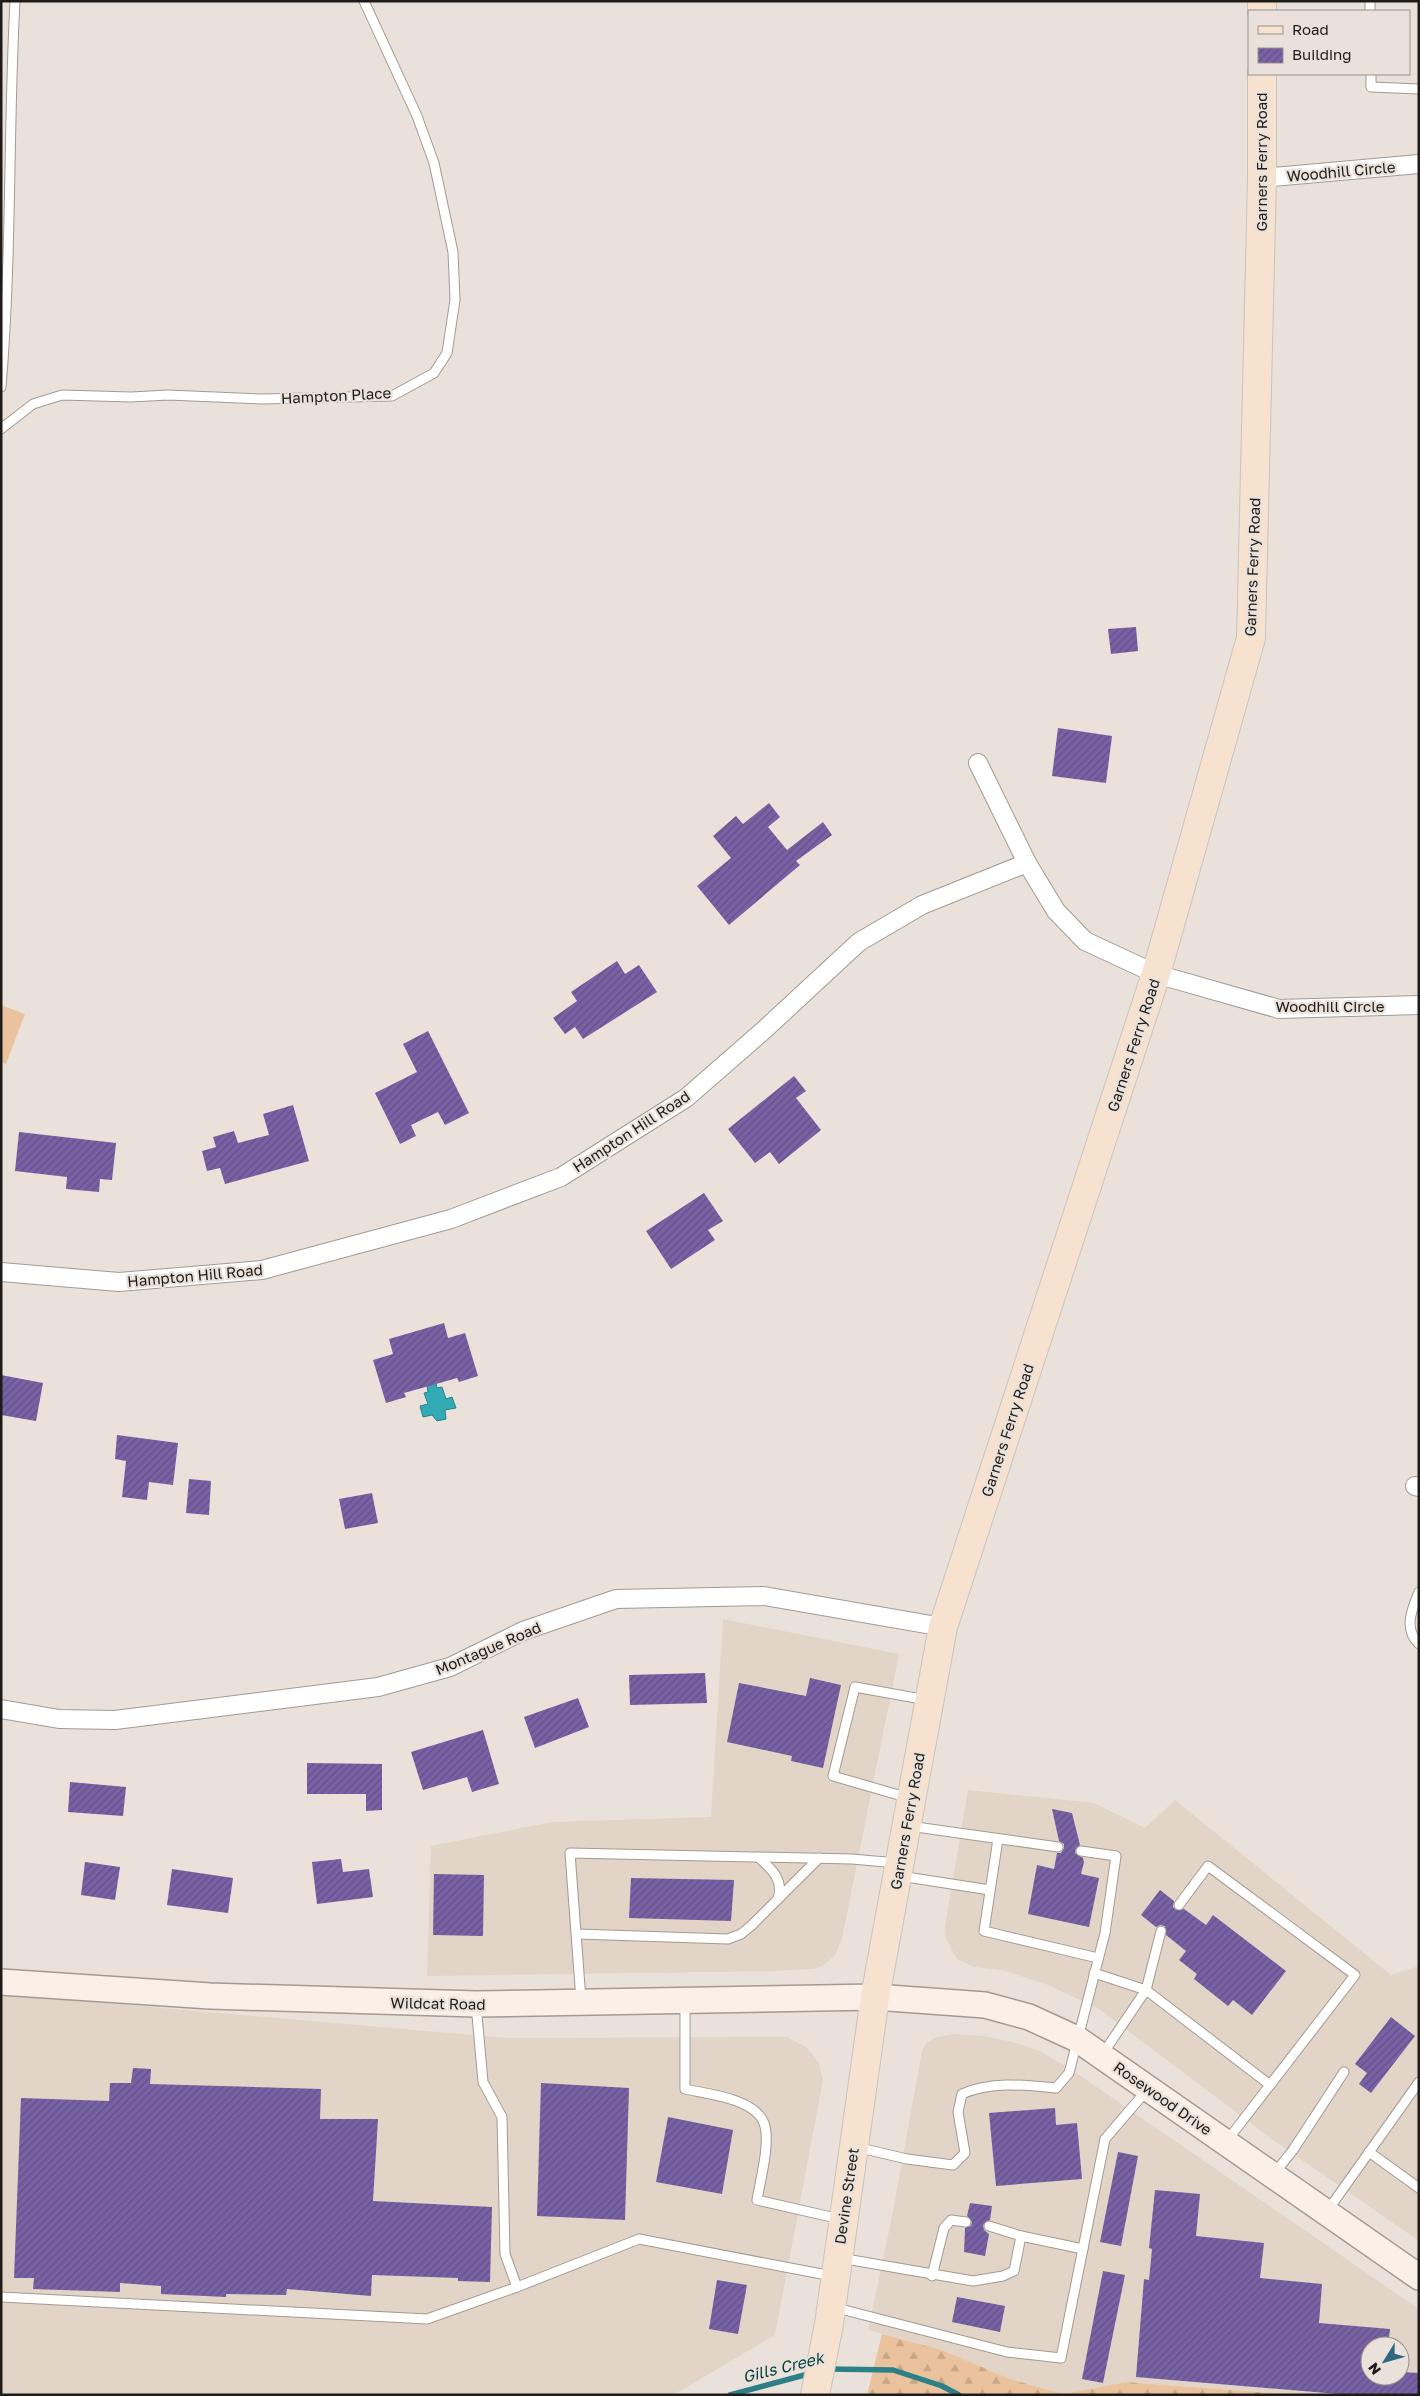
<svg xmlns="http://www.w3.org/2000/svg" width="1420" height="2396" viewBox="0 0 1420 2396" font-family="'Golos Text',sans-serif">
<defs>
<pattern id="forest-firs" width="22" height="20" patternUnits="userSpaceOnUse" patternTransform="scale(1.25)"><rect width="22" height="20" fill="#eac39e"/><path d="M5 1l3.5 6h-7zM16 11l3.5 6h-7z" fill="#c8a788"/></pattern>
<pattern id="building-hatch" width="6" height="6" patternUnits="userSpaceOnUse" patternTransform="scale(1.25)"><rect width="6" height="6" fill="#7862a5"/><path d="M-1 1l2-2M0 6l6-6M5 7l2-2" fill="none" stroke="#625086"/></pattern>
</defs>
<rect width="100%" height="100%" fill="#eae2da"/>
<g fill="#e2d4c7" fill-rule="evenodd">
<path d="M723,1619l176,35 -57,285 -7,16 -11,10 -10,4 -41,2 -346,5 4,-130 121,-24 159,-5z"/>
<path d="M968,1790l126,13 51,25 30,-28 216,175 28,-9v275l-146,-101 -174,-131 -51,-24 -46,-15 -28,-3 -17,-8 -12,-22v-11z"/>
<path d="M1,1994l506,44 280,-1 19,10 6,7 7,9 4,17 -48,255 -102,60h-672z"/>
<path d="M953,2034l31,2 29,6 27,9 32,19 347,239v86h-120l-173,-13 -62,12 -54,-15 -68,-29 -74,-20 24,-113 30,-166 4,-8 11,-6zM1370,2346h30v30h-30z"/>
</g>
<path fill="url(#forest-firs)" d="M882,2334l60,16 68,29 54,15 62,-12 173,13h-432z"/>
<path fill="#eac39e" d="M1,1005l24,9 -19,50 -5,-2z"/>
<path fill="#33abb5" stroke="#2d8086" d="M436,1383l1,5 5,-1 4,12 6,-2 4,11 -11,2 1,9 -9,2 -5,-6 -9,2 -3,-11 8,-2 -4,-11 4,-1 -1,-6z"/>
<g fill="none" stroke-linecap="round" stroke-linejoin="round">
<g stroke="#2d8086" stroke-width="5.5">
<path d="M829,2369l64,1 49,16 17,9"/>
<path d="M730,2395l82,-22"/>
</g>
</g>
<g fill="url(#building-hatch)">
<path d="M1136,627l2,24 -27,3 -3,-25z"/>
<path d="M1058,728l54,8 -6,47 -54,-7z"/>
<path d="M769,803l11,14 -12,10 19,23 36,-28 9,13 -36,26 4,4 -71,60 -32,-39 34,-28 -18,-22 23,-20 7,8z"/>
<path d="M617,961l8,13 14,-9 18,27 -74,47 -8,-12 -10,7 -12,-16 24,-17 -6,-9z"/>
<path d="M428,1031l41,82 -24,12 -7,-13 -27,13 5,11 -16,8 -25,-51 42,-21 -14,-28z"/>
<path d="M794,1076l12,15 -10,7 25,32 -42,34 -9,-12 -15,11 -27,-34z"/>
<path d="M293,1105l16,56 -84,23 -5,-16 -13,3 -5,-20 14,-4 -3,-10 21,-6 4,12 31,-8 -6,-21z"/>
<path d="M19,1132l97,11 -4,37 -12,-1 -1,13 -33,-3 1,-12 -52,-6z"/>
<path d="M704,1193l19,28 -15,9 7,10 -44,29 -25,-38z"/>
<path d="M444,1323l4,15 17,-5 13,43 -19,6 -2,-4 -28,8 -25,7 2,4 -20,6 -13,-43 20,-6 -4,-15z"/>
<path d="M1,1375l42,8 -7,38 -35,-6z"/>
<path d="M117,1435l61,8 -5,42 -24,-3 -2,18 -25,-3 4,-36 -11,-2z"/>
<path d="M189,1479l22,2 -2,34 -23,-2z"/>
<path d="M372,1493l6,30 -33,6 -6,-30z"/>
<path d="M705,1673l2,30 -77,2 -1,-30z"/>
<path d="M810,1678l31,7 -18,83 -32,-7 1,-5 -65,-14 12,-59 67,13z"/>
<path d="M578,1698l11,29 -54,21 -11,-31z"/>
<path d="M483,1730l16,54 -27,8 -5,-15 -44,13 -12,-38z"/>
<path d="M307,1763l75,1v46l-16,1v-17h-59z"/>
<path d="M70,1782l56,5 -3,29 -55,-4z"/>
<path d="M1052,1809l20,4 8,32 -4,3 -1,5 8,5 1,4 -3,12 18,4 -10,49 -61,-13 9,-49 17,4 3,-16h4l3,-5v-4l-5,-3z"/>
<path d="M341,1859l2,13 26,-3 4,28 -56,7 -5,-42z"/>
<path d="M85,1862l35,5 -5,33 -34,-5z"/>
<path d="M172,1869l61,9 -5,35 -61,-8z"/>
<path d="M434,1874l50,1 -1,61 -50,-1z"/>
<path d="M631,1878l103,2 -3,41 -102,-3z"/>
<path d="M1160,1890l14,11 -1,6 3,3 8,-1 22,16 7,-10 73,56 -34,44 -19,-15 -5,6 -34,-27 3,-5 -18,-14 7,-9 -20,-16 -1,-9 -5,-1 -4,2 -15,-12z"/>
<path d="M1391,2017l24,19 -44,57 -12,-9 8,-11 -12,-9z"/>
<path d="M133,2068l18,1 -1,15 171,5 -1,30h58l-5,82 119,6 -2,75 -32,-1v-3l-86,-3 -1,21 -84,-7 -1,6 -60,-1v3l-65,-3v-8l-41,-3v9l-87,-3 1,-11h-20l7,-180 88,3 1,-18h21z"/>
<path d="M541,2083l88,5 -4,132 -88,-4z"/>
<path d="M1055,2108l1,17 21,-2 5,56 -86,7 -7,-73z"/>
<path d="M668,2117l65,13 -11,64 -66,-12z"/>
<path d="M1118,2152l20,4 -17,90 -21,-4z"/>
<path d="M1155,2190l45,4 -4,42 68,7 -4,35 62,6 -3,39 71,6 -2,17h-18v30h30v-4l19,1v22h-69l-214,-18 8,-98 5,1 3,-31 -3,-1z"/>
<path d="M970,2203l22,3 -2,14 -7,5 1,5 5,4 -4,22 -21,-4 1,-24 6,-2 1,-4 -5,-6z"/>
<path d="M1103,2271l22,4 -22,108 -21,-4z"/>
<path d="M717,2280l30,5 -9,49 -29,-5z"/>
<path d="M957,2297l48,9 -5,26 -48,-10z"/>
</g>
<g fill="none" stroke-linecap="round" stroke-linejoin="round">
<g stroke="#a29a93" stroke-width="11">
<g id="lane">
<path d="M1370,1v10"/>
<path d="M1371,74v13l48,2"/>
<path d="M1,387c11,-129 7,-257 14,-386"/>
<path d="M1,429l32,-25 29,-9 69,2 37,-2 94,4 130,-3 42,-23 13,-20 8,-53 -2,-48 -19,-89 -17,-47 -53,-115"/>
<path d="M1419,1592c-7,17 -16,37 0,52"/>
<path d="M909,1798l-76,-22 22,-89 72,13"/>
<path d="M909,1826l149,21"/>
<path d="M998,1839l-14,92 114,27"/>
<path d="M758,1857c14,12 26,23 20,42"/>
<path d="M900,1876l90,14"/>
<path d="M1179,1905l29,-39 147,109 -129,167"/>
<path d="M577,1934l151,5 13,-5 10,-8 68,-68"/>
<path d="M1094,1973l52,17 124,95"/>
<path d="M581,2000l-11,-147 282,6 45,4"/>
<path d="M685,2002v87c22,5 69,9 79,34 7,19 -4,58 -7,77l83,19"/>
<path d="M476,2004l7,78 19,35 3,137 12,33"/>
<path d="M1102,2055l44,-65 15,-59"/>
<path d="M856,2147l51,12 46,6 12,-12 -7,-41 4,-18c28,-13 64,-9 94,-6l13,-15 36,-140 11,-77 -35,-5"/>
<path d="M1369,2152l50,36"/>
<path d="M1273,2175l20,-25 51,-78"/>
<path d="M1328,2210l91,-128"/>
<path d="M989,2226l32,10"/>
<path d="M840,2258l133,23 30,-5 11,-5 7,-35 62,13"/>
<path d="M932,2276l12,-48 7,-8 15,2"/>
<path d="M1,2297l426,22 90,-32 122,-48 193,37"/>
<path d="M833,2307l174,45 54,6 44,-219 42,-49"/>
</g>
</g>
<g stroke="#a29a93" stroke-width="20">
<g id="street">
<path d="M1262,178l157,-14"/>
<path d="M978,763l49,100"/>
<path d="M1,1272l118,10 143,-12 189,-51 110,-42 125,-79 78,-68 95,-88 63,-37 105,-42 29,48 29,30 71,33 123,35 140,-4"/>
<path d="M1415,1486l4,1"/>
<path d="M1,1709l58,10 56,1 263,-33 72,-20 73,-36 93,-32 148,-3 179,31"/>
</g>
</g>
<g stroke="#a29a93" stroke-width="28">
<path id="secondary" d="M1,1982l209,14 266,8 399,-7 110,8 44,12 48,22 342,238"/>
</g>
<g stroke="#c4c4c3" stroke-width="30">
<g id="primary">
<path d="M1262,1v10"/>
<path d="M815,2395l14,-71 46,-327 68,-370 213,-653 95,-336 11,-460v-104"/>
</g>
</g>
<use href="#lane" stroke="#fff" stroke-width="9"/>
<use href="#street" stroke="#fff" stroke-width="18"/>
<use href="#secondary" stroke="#fbf0e7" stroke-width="25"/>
<use href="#primary" stroke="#f7e1cf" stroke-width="28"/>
</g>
<g text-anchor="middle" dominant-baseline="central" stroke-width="4.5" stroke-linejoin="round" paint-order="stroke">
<g font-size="15" fill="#1e1b19" stroke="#eae2da">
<text transform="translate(1261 162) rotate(-90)">Garners Ferry Road</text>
<text transform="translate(1341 171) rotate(-5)">Woodhill Circle</text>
<text transform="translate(336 395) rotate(-3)">Hampton Place</text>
<text transform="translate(1252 567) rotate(-88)">Garners Ferry Road</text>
<text x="1330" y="1006">Woodhill Circle</text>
<text transform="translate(1133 1045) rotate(-72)">Garners Ferry Road</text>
<text transform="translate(631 1131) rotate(-33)">Hampton Hill Road</text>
<text transform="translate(195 1275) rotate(-5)">Hampton Hill Road</text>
<text transform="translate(1007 1430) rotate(-72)">Garners Ferry Road</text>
<text transform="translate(488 1648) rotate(-23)">Montague Road</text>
<text transform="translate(907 1821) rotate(-80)">Garners Ferry Road</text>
<text transform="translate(438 2003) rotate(1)">Wildcat Road</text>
<text transform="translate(1163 2098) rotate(35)">Rosewood Drive</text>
<text transform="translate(846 2196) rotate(-82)">Devine Street</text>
</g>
<g font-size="16" font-style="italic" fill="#073e42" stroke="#eae2da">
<text transform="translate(783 2367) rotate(-14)">Gills Creek</text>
</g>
</g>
<rect width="1420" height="2396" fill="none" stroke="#1e1b19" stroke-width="5"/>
<rect x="1248" y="10" width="162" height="65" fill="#eae2da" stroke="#98928d"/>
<rect x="1258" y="26" width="25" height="8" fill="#f7e1cf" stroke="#98928d"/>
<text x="1292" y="35" font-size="15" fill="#1e1b19">Road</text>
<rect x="1258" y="48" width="25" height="15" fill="url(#building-hatch)" stroke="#98928d"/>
<text x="1292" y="60" font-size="15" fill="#1e1b19">Building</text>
<g transform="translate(1385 2361) rotate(233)"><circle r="24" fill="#eae2da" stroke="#98928d"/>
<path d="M0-4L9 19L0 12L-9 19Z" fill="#316682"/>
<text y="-8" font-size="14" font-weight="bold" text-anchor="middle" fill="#1e1b19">N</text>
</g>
</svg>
